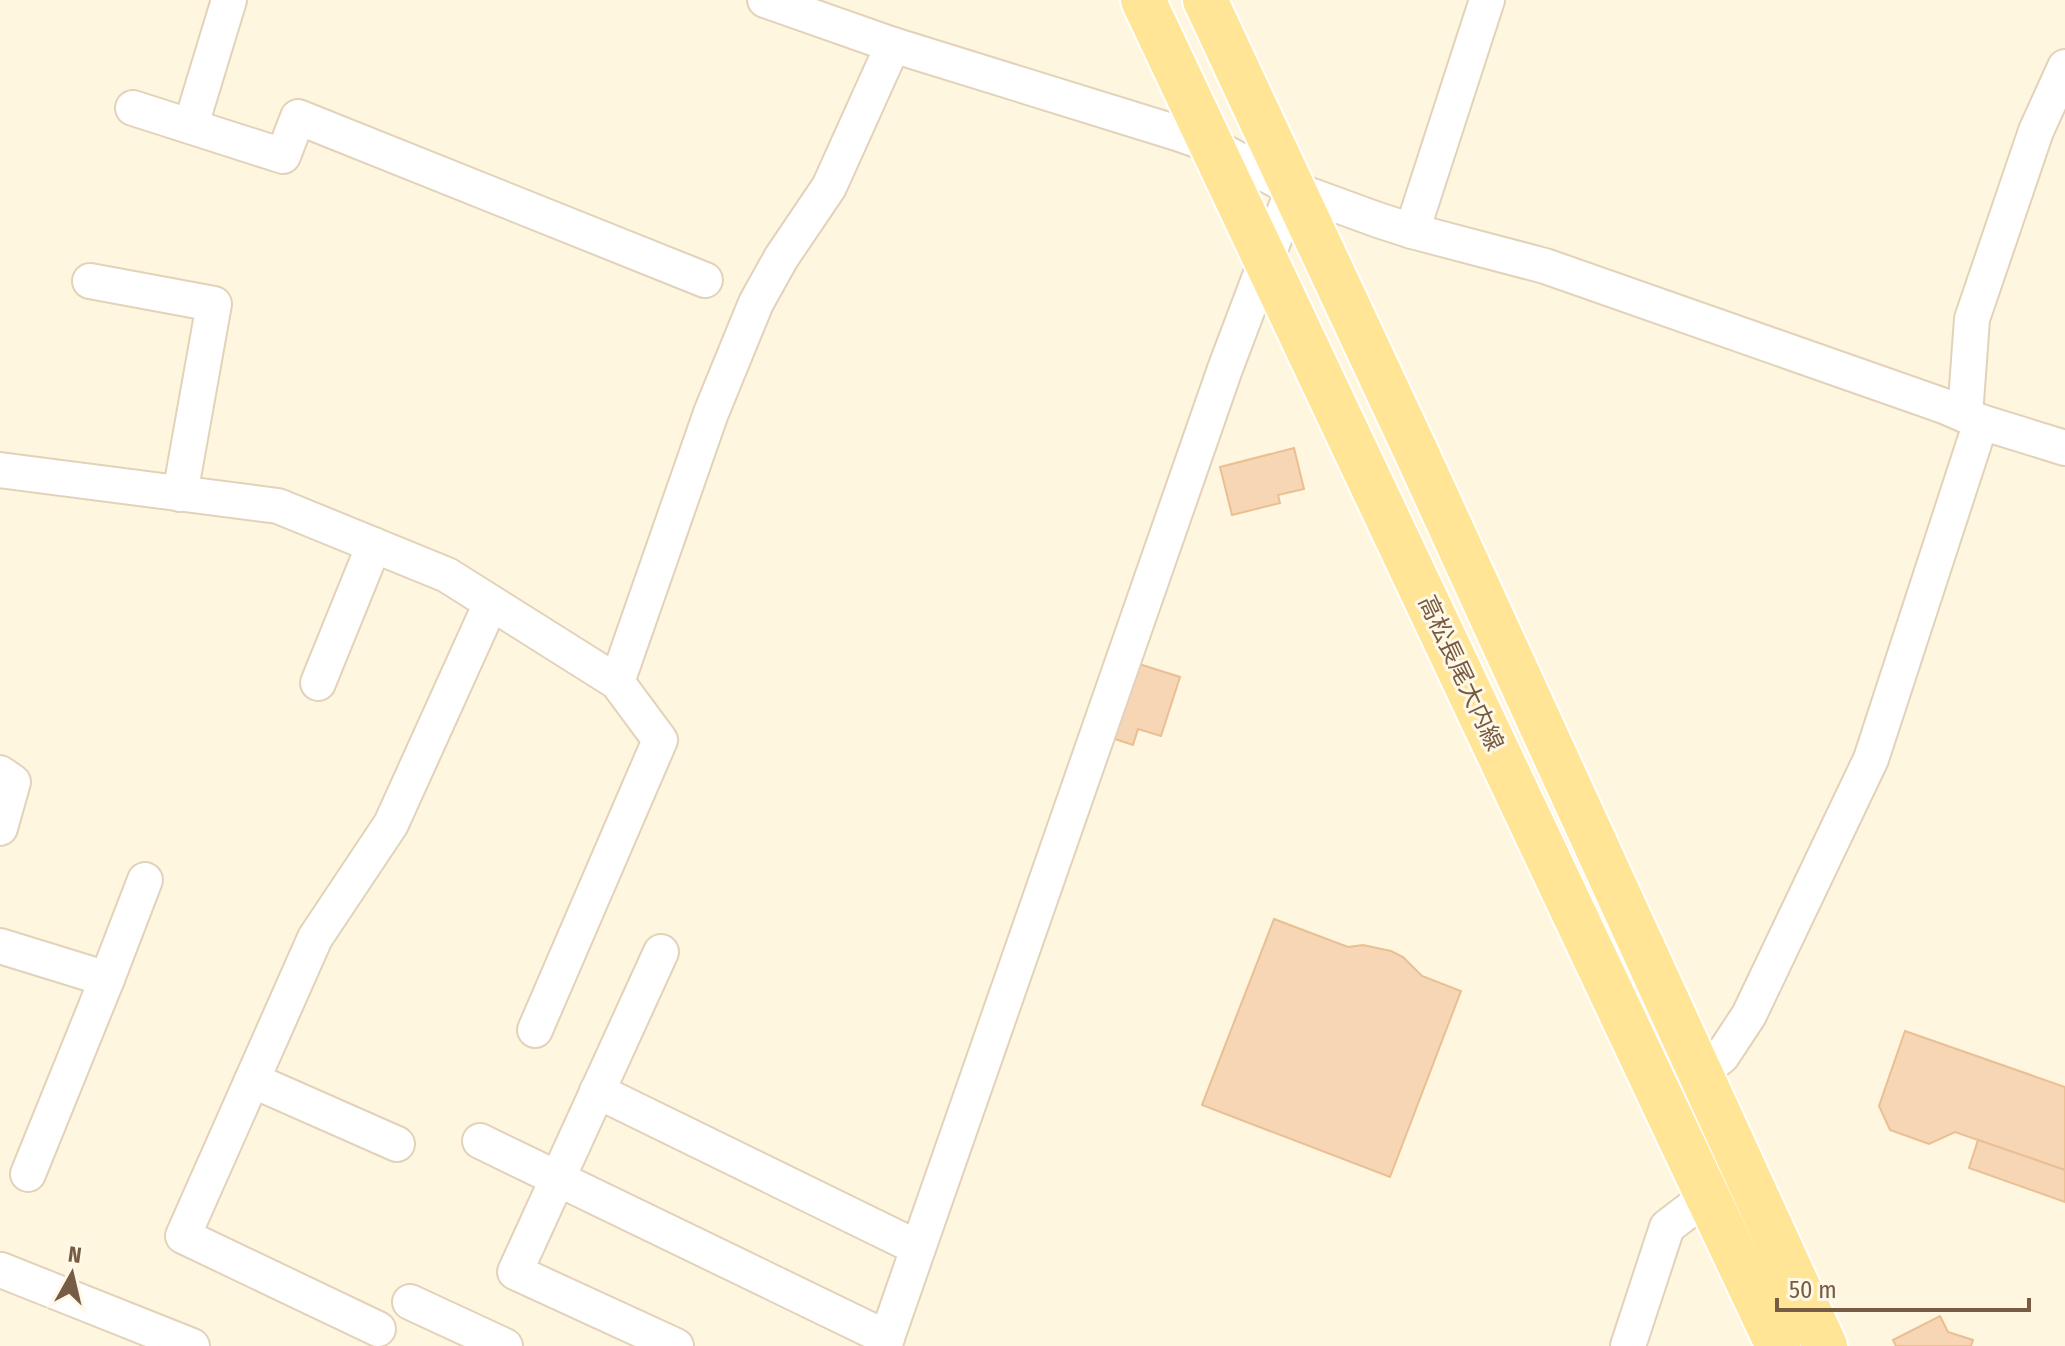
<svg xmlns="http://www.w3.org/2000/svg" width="2065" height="1346" viewBox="0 0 2065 1346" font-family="'Fira Sans Condensed','Noto Sans JP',sans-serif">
<rect width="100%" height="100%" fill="#fef6de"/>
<g fill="#f6d6b4" stroke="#eabf93" stroke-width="2">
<path d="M1294,448l10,41 -26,6 2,8 -48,12 -12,-48z"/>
<path d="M1136,663l44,14 -19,59 -23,-7 -5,16 -21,-7z"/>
<path d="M1274,919l74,28 15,-2 28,6 12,6 19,19 39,15 -71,186 -188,-72z"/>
<path d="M1905,1031l160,56v83l-110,-38 -26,12 -39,-14 -11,-24z"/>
<path d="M1978,1140l87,30v32l-96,-34z"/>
<path d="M1940,1316l8,16 25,8 -2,6h-75l-3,-6z"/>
</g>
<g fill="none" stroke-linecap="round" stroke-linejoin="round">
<g stroke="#e3d2ba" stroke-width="38">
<g id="street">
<path d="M765,0l128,45 284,88 34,12 82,44 85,31 34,11 133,35 399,140 37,16 84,26"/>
<path d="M133,108l150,48 15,-39 407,163"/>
<path d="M191,125l38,-125"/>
<path d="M1412,231l75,-231"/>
<path d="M90,281l124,23 -34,190"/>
<path d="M1965,415l7,-96 64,-188 29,-64"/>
<path d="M0,470l278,36 169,69 170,107"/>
<path d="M318,683l56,-138"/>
<path d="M0,773l13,9 -13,46"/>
<path d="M0,946l107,33"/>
<path d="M661,952l-146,320 161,74"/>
<path d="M535,1030l125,-290 -43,-58 94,-269 45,-110 25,-45 48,-71 64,-142"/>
<path d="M252,1080l145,64"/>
<path d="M597,1091l321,157"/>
<path d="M1658,1092l42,-19 22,-17 27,-41 122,-256 110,-337"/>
<path d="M480,1141l407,197"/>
<path d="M28,1174l79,-195 38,-99"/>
<path d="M1,1270l191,76"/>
<path d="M410,1302l95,44"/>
<path d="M378,1329l-195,-93 132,-298 76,-114 100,-221"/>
<path d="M884,1346l341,-977 68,-180"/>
<path d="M1628,1346l39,-119 60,-46"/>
</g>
</g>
<g stroke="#fff" stroke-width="48">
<g id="primary">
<path d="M1143,0l635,1346"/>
<path d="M1205,0l212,454 408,892"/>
</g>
</g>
<use href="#street" stroke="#fff" stroke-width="34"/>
<use href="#primary" stroke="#ffe595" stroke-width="44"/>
</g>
<g text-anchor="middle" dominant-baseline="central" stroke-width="6" stroke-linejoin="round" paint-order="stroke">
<g font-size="24" fill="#765c44" stroke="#fff8e7">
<text transform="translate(1461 673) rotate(65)">高松長尾大内線</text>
</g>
</g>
<g transform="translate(72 1274) rotate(8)" stroke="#fff8e7" stroke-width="6" paint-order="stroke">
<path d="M0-6L14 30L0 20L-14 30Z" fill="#765c44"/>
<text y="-12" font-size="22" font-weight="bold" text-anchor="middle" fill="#765c44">N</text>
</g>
<path d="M1777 1298v12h252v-12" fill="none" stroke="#765c44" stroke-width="4"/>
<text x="1789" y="1298" font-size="24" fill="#765c44" stroke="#fff8e7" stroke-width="6" paint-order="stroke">50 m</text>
</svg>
